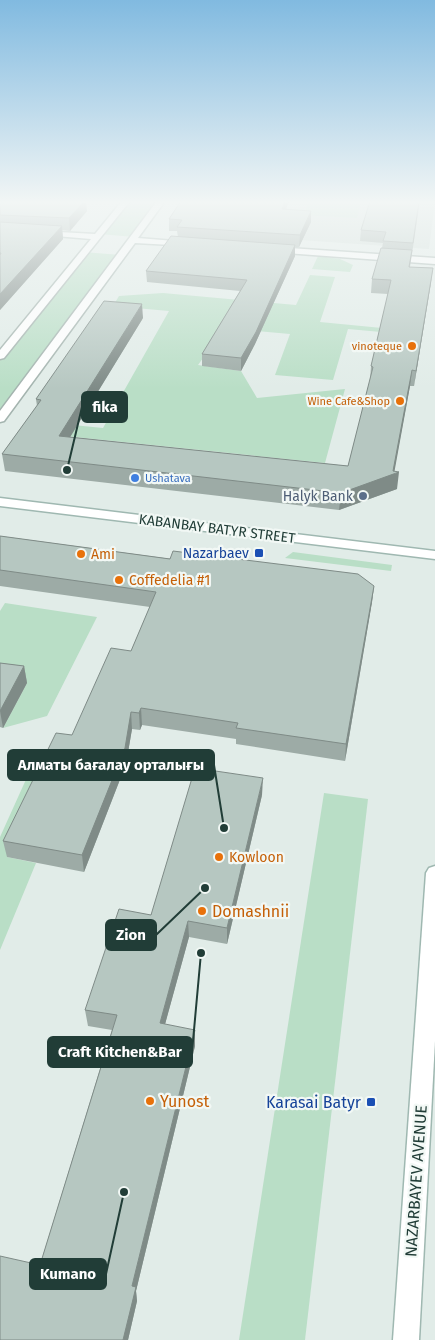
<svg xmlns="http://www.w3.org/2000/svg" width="435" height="1340" viewBox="0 0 435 1340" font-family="'Fira Sans',sans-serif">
<rect width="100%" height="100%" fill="#e1ece8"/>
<path fill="#cfdcd7" d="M289,201h146l-6,48 -200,-14 56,-23z"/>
<g fill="#b9dec6">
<path d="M126,201h35l-26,36 -36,-3z"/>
<path d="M309,201l52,1 -4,16 -53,-3z"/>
<path d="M83,252l38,3 -121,164v-62z"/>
<path d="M318,256l22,3 13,6 -3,7 -38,-3z"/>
<path d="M310,275l25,2 -15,45 62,6 -1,4 -33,-3 -15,51 -58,-5 15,-41 -65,-6 -27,37 43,6 16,27 88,-9 -20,74 -299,-31 7,-11 70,7 66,-117 -56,-5 6,-10 44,-3 133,12z"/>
<path d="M293,552l99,13 -1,6 -106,-13z"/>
<path d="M5,603l92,14 -50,99 -44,12 24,-45 -27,-4v-68z"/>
<path d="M58,750l-51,107 29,6 -36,87v-113l33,-73z"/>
<path d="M324,793l44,6 -63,541h-66z"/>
</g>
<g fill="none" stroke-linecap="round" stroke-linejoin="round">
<g stroke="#a4b4af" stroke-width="3">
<g id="street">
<path d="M122,201h8l-126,157 -4,1v-9l91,-111 -47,-4 -4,-2 1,-2 54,3z"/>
<path d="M157,201h8l-27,37 49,4h3v4l-55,-3 -131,178 -4,1v-11z"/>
<path d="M275,247l160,11v6l-163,-12 -1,-2z"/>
</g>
</g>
<g stroke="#9fb8b1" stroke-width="3">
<g id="secondary">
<path d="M0,498l435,53v8l-435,-53z"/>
<path d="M435,866v175l-16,299h-26l33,-467 3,-5z"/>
</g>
</g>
<use href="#street" fill="#fff" fill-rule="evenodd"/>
<use href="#secondary" fill="#fff" fill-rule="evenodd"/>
</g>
<g fill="#9daba6">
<path d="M0,201l87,10 -17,20 -8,-1 1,9 -63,71z"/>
<path d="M181,201h108l-3,8 25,13 -12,25h-4v9l-40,88 -14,27 -39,-5v-12l38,-63 -93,-9 -1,-11 32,-34 -1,-6h-8v-12z"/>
<path d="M420,201l-10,66 21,15 -17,104h-4l-16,85 3,18 -58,21 -334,-39 -3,-17 35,-48 -1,-7 107,-81 -73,119 278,29 22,-84 1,-16 17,-72 -17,-1 1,-14 10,-31 1,-5 -23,-2 1,-11z"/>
<path d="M0,536l374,50 -2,16 -27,159 -109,-17v-5l-94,-14 -2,5 -8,-1 -6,35 -42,108 -77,-15 -4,-16 128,-190 19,-44 -150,-21z"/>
<path d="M0,663l24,3 3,17 -24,45 -3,-1z"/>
<path d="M262,795l-35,149 -38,-7 -24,87 30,22 -59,245 1,10 -9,39h-128l40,-75 72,-235 -24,-4 -3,-16 66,-95z"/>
</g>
<g fill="#7f8b87">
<path d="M85,201h1l1,10 -17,20 -1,-13z"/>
<path d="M285,201h4l-7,19v-11z"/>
<path d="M311,211v11l-12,25 1,-12z"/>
<path d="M62,226l1,13 -63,71v-16z"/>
<path d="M295,245v11l-40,88 -14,27v-13z"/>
<path d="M433,268l-2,14 -17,104 2,-15z"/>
<path d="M142,304l1,14 -82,134 -2,-16z"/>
<path d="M412,370l-2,16 -16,88 5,-2 -2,17 -58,21 2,-17z"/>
<path d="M374,586l-2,16 -27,159 1,-17z"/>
<path d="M24,666l3,17 -24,45 -3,-17z"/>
<path d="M141,708l1,17 -2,5 -1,-17z"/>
<path d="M131,712l1,17 -6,35 -42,108 -2,-17z"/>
<path d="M263,778l-1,17 -35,149v-16z"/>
<path d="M188,921l1,16 -28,102 -1,-16z"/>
<path d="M195,1030v16l-59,245 1,10 -9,39h-5l9,-54z"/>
</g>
<g fill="#b6c7c1" stroke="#7f8b87">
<path d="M0,201h85l-16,17 -69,-3z"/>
<path d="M181,201h104l-3,8 29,2 -11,24 -123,-8 5,-7 -13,-1z"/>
<path d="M370,201h49l-6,42 -30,-2 3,-9 -25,-2z"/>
<path d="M0,222l62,4 -62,68v-39l1,-2h-1z"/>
<path d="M171,236l124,9 -39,87 -15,26 -39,-4 45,-74 -101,-9z"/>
<path d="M381,248l31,2 -3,17 24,1 -17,103 -4,-1 -19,101 6,1 -58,21 -339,-39 39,-54 -5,-1 68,-98 38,3 -83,132 289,30 25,-99 -2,-1 20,-86 -19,-1z"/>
<path d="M0,536l170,23 3,-8 185,23 16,12 -28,158 -110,-16 2,-5 -97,-15 -2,5 -8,-1 -6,36 -43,107 -79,-14 53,-108 16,2 39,-87 20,3 25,-59 -156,-22z"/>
<path d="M0,663l24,3 -24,45z"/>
<path d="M195,768l68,10 -36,150 -39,-7 -28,102 35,7 -63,256 4,1 -13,53h-123v-84l40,9 77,-250 -32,-5 34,-101 32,6z"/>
</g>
<linearGradient id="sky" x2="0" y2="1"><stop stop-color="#81bae0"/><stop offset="0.52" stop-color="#f2f6f5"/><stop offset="1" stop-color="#f2f6f5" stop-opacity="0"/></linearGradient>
<rect width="435" height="389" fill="url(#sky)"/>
<g fill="#e8710a" stroke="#f2f8f5" stroke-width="2">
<circle cx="412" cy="346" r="5"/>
<circle cx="400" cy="401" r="5"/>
<circle cx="81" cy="554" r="5"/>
<circle cx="119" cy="580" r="5"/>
<circle cx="219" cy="857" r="5"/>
<circle cx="202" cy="911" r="5"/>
<circle cx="150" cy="1101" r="5"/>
</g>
<circle fill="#3f7fe0" stroke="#f2f8f5" stroke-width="2" cx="135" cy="478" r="5"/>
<circle fill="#5c6f8a" stroke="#f2f8f5" stroke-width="2" cx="363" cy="496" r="5"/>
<g fill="#1a4fb4" stroke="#f2f8f5" stroke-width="2">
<rect x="254" y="548" width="10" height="10" rx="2.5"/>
<rect x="366" y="1097" width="10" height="10" rx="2.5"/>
</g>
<g text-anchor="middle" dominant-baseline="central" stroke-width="4.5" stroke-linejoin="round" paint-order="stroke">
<g font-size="11" fill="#c56008" stroke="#f2f8f5" text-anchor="end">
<text x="402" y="346">vinoteque</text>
<text x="390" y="401">Wine Cafe&amp;Shop</text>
</g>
<g font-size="11" fill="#366cbe" stroke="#f2f8f5" text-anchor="start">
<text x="145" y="478">Ushatava</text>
</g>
<g font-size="14" fill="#4e5e75" stroke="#f2f8f5" text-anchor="end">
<text x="353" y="496">Halyk Bank</text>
</g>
<g font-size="14" fill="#213d37" stroke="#f2f8f5">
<text transform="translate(217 529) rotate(7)">KABANBAY BATYR STREET</text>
</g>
<g font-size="14" fill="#164399" stroke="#f2f8f5" text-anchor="end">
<text x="249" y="553">Nazarbaev</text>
</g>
<g font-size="14" fill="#c56008" stroke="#f2f8f5" text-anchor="start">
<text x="91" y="554">Ami</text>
<text x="129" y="580">Coffedelia #1</text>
<text x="229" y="857">Kowloon</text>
</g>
<g font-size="16" fill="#c56008" stroke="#f2f8f5" text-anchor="start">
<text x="212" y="911">Domashnii</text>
<text x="160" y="1101">Yunost</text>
</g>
<g font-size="16" fill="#164399" stroke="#f2f8f5" text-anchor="end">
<text x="361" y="1102">Karasai Batyr</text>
</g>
<g font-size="16" fill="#213d37" stroke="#f2f8f5">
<text transform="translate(416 1181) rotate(-86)">NAZARBAYEV AVENUE</text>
</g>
</g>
<path fill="none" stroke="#213d37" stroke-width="2" d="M67 470L82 407M224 828L214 765M205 888L156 935M201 953L192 1052M124 1192L106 1274"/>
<g fill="#213d37" stroke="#f2f8f5" stroke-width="2">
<circle cx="67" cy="470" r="5"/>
<circle cx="224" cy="828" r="5"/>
<circle cx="205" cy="888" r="5"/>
<circle cx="201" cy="953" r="5"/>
<circle cx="124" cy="1192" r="5"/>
</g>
<g fill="#213d37" stroke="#213d37" stroke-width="2">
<rect x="82" y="392" width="45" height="30" rx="5"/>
<rect x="8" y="750" width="206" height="30" rx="5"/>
<rect x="106" y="920" width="50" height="30" rx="5"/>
<rect x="48" y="1037" width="144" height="30" rx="5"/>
<rect x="30" y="1259" width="76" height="30" rx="5"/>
</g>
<g font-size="15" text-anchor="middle" font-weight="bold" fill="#fff">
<text x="105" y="412">fika</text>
<text x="111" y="770">Алматы бағалау орталығы</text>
<text x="131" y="940">Zion</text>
<text x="120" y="1057">Craft Kitchen&amp;Bar</text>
<text x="68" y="1279">Kumano</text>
</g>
</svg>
